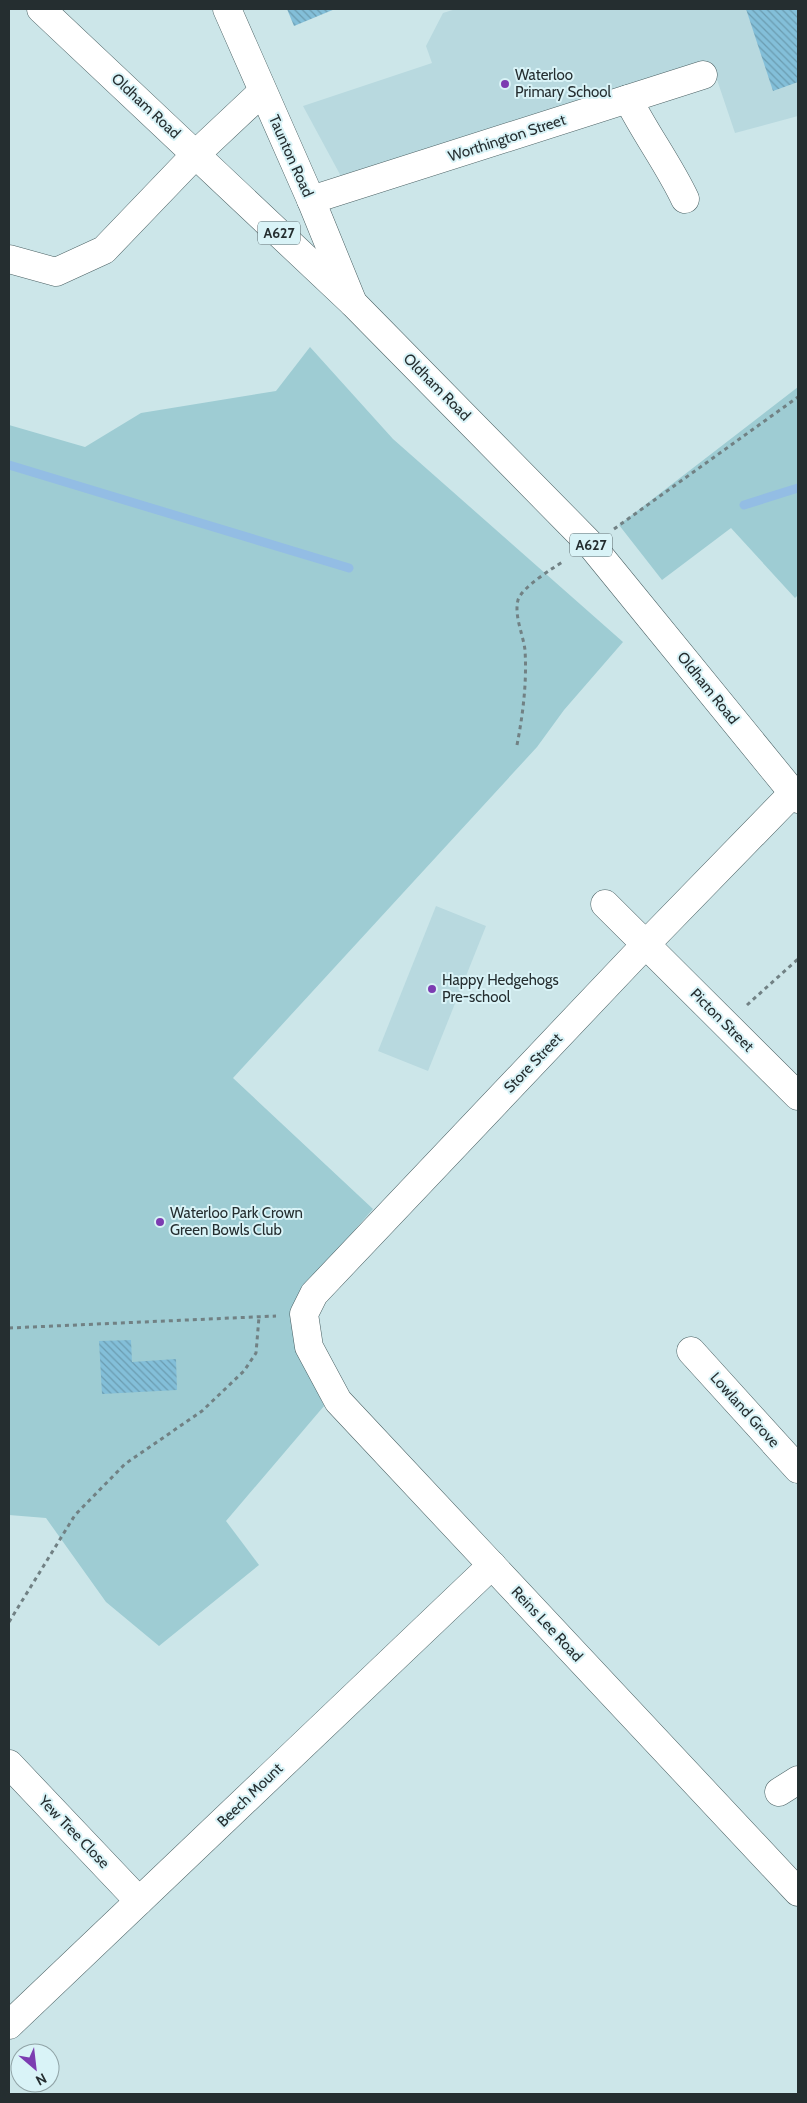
<svg xmlns="http://www.w3.org/2000/svg" width="807" height="2103" viewBox="0 0 807 2103" font-family="Cabin,sans-serif">
<defs>
<pattern id="building-back-hatch" width="6" height="6" patternUnits="userSpaceOnUse" patternTransform="scale(1.25)"><rect width="6" height="6" fill="#83bfd9"/><path d="M-1 5l2 2M0 0l6 6M5-1l2 2" fill="none" stroke="#6b9cb0"/></pattern>
</defs>
<rect width="100%" height="100%" fill="#cce6e9"/>
<g fill="#b8d9df">
<path d="M456,9h342v107l-63,17 -24,-71 -368,118 -40,-74 129,-43 -6,-17 17,-33z"/>
<path d="M436,906l50,20 -58,145 -50,-20z"/>
</g>
<g fill="#9eccd3">
<path d="M310,347l83,92 230,203 -59,68 -27,37 -304,331 140,131 -68,78 -7,64 26,55 -98,115 33,44 -100,81 -53,-44 -60,-84 -37,-3v-1090l76,22 56,-34 135,-22z"/>
<path d="M798,387v208l-3,3 -64,-70 -69,52 -43,-55z"/>
</g>
<g fill="none" stroke-linecap="round" stroke-linejoin="round">
<g stroke="#93bde4" stroke-width="9">
<path d="M9,465l340,103"/>
<path d="M744,505l54,-17"/>
</g>
</g>
<g fill="url(#building-back-hatch)">
<path d="M287,9h48l-41,17z"/>
<path d="M746,9h52v73l-25,9z"/>
<path d="M131,1340l1,22 44,-3 1,31 -75,4 -3,-53z"/>
</g>
<g fill="none" stroke-linecap="round" stroke-linejoin="round">
<g stroke="#4a6063" stroke-width="29">
<g id="minor">
<path d="M227,9l84,191 42,103"/>
<path d="M628,99c17,34 41,66 57,100"/>
<path d="M311,200l392,-125"/>
<path d="M9,259l47,13 48,-22 93,-97 65,-61"/>
<path d="M793,793l-147,151 -332,350 -10,20 5,33 29,54 460,491"/>
<path d="M605,904l193,192"/>
<path d="M691,1351l107,118"/>
<path d="M9,1764l130,137"/>
<path d="M779,1792l19,-12"/>
<path d="M9,2025l483,-460"/>
</g>
</g>
<g stroke="#4a6063" stroke-width="29">
<path id="highway" d="M41,9l312,294 238,242 207,254"/>
</g>
<g stroke="#718184" stroke-width="3" stroke-dasharray="4 4" stroke-linecap="butt">
<path d="M614,529l184,-132"/>
<path d="M517,745c6,-31 10,-63 8,-95 -2,-16 -11,-34 -7,-50 4,-13 35,-32 46,-39"/>
<path d="M747,1005l51,-46"/>
<path d="M9,1328l267,-12"/>
<path d="M9,1622l66,-107 50,-51 77,-53 42,-40 12,-18 3,-36"/>
</g>
<use href="#minor" stroke="#fff" stroke-width="28"/>
<use href="#highway" stroke="#fff" stroke-width="28"/>
</g>
<g fill="#7c3cb1" stroke="#d9f3f7" stroke-width="2">
<circle cx="505" cy="84" r="5"/>
<circle cx="432" cy="989" r="5"/>
<circle cx="160" cy="1222" r="5"/>
</g>
<g text-anchor="middle" dominant-baseline="central" stroke-width="4" stroke-linejoin="round" paint-order="stroke">
<g fill="#d9f3f7" stroke="#5b696c" stroke-width="1">
<rect x="258" y="221.5" width="42" height="23" rx="4"/>
<rect x="570" y="533.5" width="42" height="23" rx="4"/>
</g>
<g font-size="14" font-weight="bold" fill="#252e30">
<text x="279" y="233">A627</text>
<text x="591" y="545">A627</text>
</g>
<g font-size="15" fill="#252e30" stroke="#d9f3f7" text-anchor="start">
<text x="515" y="75">Waterloo<tspan x="515" dy="17">Primary School</tspan></text>
<text x="442" y="980">Happy Hedgehogs<tspan x="442" dy="17">Pre-school</tspan></text>
<text x="170" y="1213">Waterloo Park Crown<tspan x="170" dy="17">Green Bowls Club</tspan></text>
</g>
<g font-size="15" fill="#252e30" stroke="#d9f3f7">
<text transform="translate(146 106) rotate(43)">Oldham Road</text>
<text transform="translate(507 138) rotate(-18)">Worthington Street</text>
<text transform="translate(291 156) rotate(66)">Taunton Road</text>
<text transform="translate(437 387) rotate(45)">Oldham Road</text>
<text transform="translate(708 688) rotate(51)">Oldham Road</text>
<text transform="translate(722 1020) rotate(45)">Picton Street</text>
<text transform="translate(533 1063) rotate(-46)">Store Street</text>
<text transform="translate(745 1410) rotate(48)">Lowland Grove</text>
<text transform="translate(547 1624) rotate(47)">Reins Lee Road</text>
<text transform="translate(250 1795) rotate(-44)">Beech Mount</text>
<text transform="translate(74 1832) rotate(46)">Yew Tree Close</text>
</g>
</g>
<rect width="807" height="2103" fill="none" stroke="#252e30" stroke-width="20"/>
<g transform="translate(35 2068) rotate(152)"><circle r="24" fill="#d9f3f7" stroke="#91a4a7"/>
<path d="M0-4L9 19L0 12L-9 19Z" fill="#7c3cb1"/>
<text y="-8" font-size="14" font-weight="bold" text-anchor="middle" fill="#252e30">N</text>
</g>
</svg>
